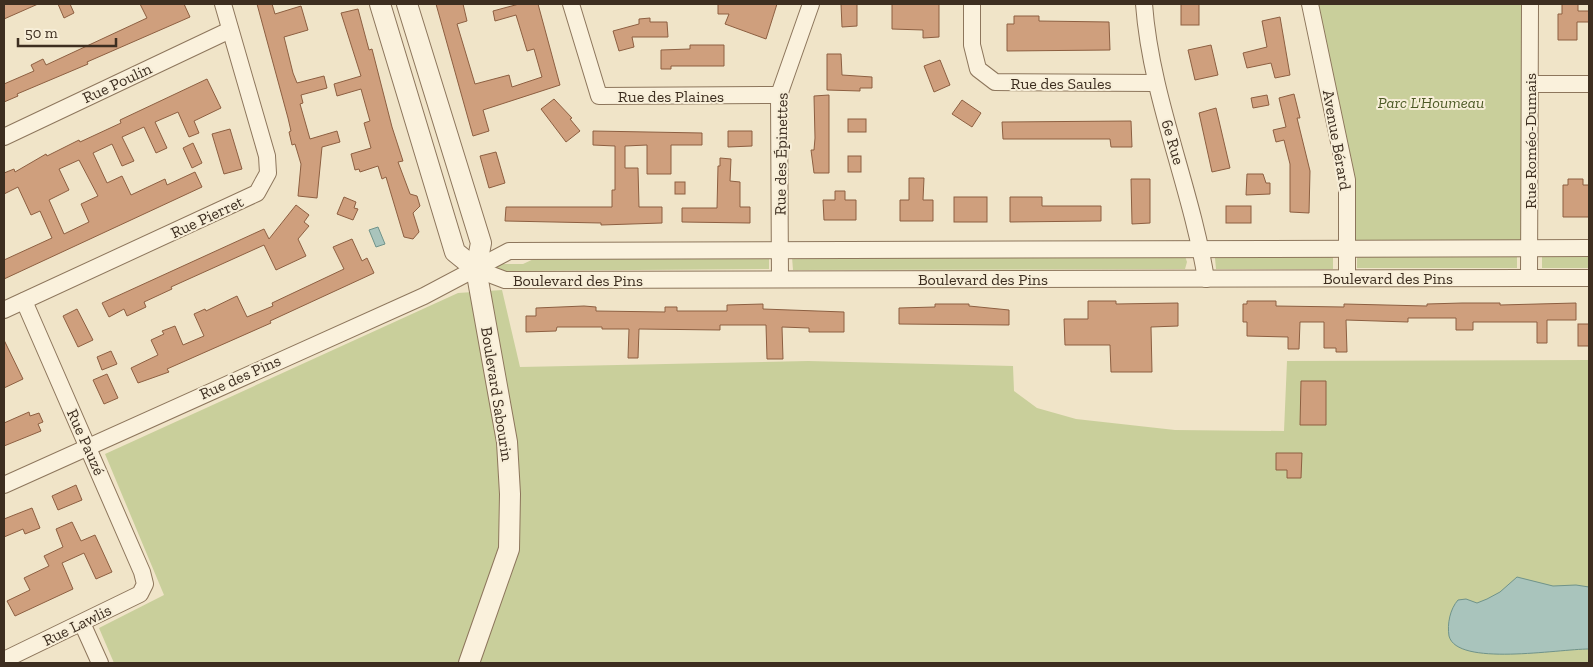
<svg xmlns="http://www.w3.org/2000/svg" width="1593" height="667" viewBox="0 0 1593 667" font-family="'Zilla Slab',serif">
<rect width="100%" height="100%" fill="#f0e4c8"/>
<g fill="#c9cf9b">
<path d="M1310,4h220l-1,245h-182v-69z"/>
<path d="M1333,255v14h-117l-1,-11 3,-2z"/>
<rect x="1542" y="255" width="47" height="13"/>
<path d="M769,256v13l-272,2v-7h26l15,-7z"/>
<path d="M1185,256l2,6 -2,7 -392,1 -1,-13z"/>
<rect x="1357" y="256" width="160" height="12"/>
<path d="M502,290l18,77 288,-6 205,5 1,25 23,17 39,11 99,11 109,1 3,-70 302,-1v303h-1475l-15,-35 65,-33 -59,-141 353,-161z"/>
</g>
<g fill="#a9c4bc" stroke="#6f938a">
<path d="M378,227l7,17 -9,3 -7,-17z"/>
<path d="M1517,577l36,9 23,-1 13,2v62c-31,0 -132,18 -140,-13 -2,-12 1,-27 9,-36l8,-1 11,4 10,-4 13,-7z"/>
</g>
<g fill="#cf9f7d" stroke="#8d5f41" fill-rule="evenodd">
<path d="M4,4h34l-34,15z"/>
<path d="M58,4h12l4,9 -10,5z"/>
<path d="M140,4h44l6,13 -103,45 1,2 -71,30 1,2 -14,6v-18l30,-13 -3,-6 12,-6 3,6 101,-47z"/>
<path d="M257,4h15l3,10 26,-8 7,24 -24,7 9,36 4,10 27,-7 3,12 -26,7 2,8 -3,1 10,35 27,-8 3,11 -18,5 -5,51 -19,-2 3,-32 -6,-20 -3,1 -3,-13 2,-1 -3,-13z"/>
<path d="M436,4h27l4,17 -10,3 18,60 34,-9 3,12 30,-10 -8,-28 -7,2 -11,-36 -21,6 -2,-10 26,-7h19l22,81 -77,25 6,21 -16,5z"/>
<path d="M718,4h59l-11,35 -41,-15 4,-10h-11z"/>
<path d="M841,4h16v22l-15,1z"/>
<path d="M892,4h47v33l-16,1v-8l-31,-1z"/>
<rect x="1181" y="4" width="18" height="21"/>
<path d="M1562,4h16v7h11v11h-12v18h-19v-26h4z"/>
<path d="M358,9l11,41 3,-1 20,78 11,34 -5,1 12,32 7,2 3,10 -7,7 6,19 -6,7 -9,-2 -18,-60 -4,2 -4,-13 -18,6 -1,-3 -4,1 -4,-16 20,-6 -7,-25 6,-2 -9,-32 -24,7 -3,-12 27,-8 -20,-63z"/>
<path d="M1014,16h25v5l70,1 1,28 -103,1v-27h7z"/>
<path d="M1280,17l10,58 -15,3 -4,-15 -24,5 -4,-15 24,-6 -5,-26z"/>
<path d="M650,18v4h17l1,15h-36l2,10 -15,4 -6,-20 26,-7v-5z"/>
<path d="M690,45h34v21h-53v3h-10v-19l29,-1z"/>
<path d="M1211,45l7,30 -23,5 -7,-30z"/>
<path d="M827,54h14l1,21 30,2v11h-12v3l-33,-1z"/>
<path d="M940,60l10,25 -16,7 -10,-26z"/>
<path d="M207,79l14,29 -27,13 5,12 -10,4 -11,-25 -23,10 12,26 -11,5 -12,-26 -22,10 12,24 -12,5 -10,-22 -19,9 14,30 15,-7 9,19 34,-16 2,6 28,-13 7,15 -198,92v-19l48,-22 -12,-27 -9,4 -13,-28 -14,7v-21l10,-4 1,3 31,-18 1,2 32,-16 1,2 41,-19 -1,-3zM79,160l19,36 -17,8 8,18 -25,12 -15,-34 20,-10 -10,-21z"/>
<path d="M1294,94l6,24h-3l13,53 -1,42 -19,-1v-48l-6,-24 -8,2 -3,-12 13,-3 -7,-29z"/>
<path d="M829,95v78h-15l-3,-23h3l1,-12 -1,-42z"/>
<path d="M1267,95l2,10 -16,3 -2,-10z"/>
<path d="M554,99l18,19 -2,1 10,12 -14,11 -25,-33z"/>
<path d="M962,100l19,13 -9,14 -20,-13z"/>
<path d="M1216,108l14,60 -18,4 -13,-59z"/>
<rect x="848" y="119" width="18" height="13"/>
<path d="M1131,121l1,26h-21l-1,-8h-107l-1,-17z"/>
<path d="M230,129l12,40 -18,5 -12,-40z"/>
<path d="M593,131l109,2v12h-31v29h-24v-29l-22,1v22h13l1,39h23v16l-61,2v-2l-96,-2 1,-14h106v-17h3v-44l-22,-1z"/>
<path d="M728,131h24v15l-24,1z"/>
<path d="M193,143l9,20 -10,5 -9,-20z"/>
<path d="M496,152l9,31 -16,5 -9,-32z"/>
<rect x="848" y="156" width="13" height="16"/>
<path d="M720,158l11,1 -1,22 10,1v25h10v16l-68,-1v-14h35l1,-42h2z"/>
<path d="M1247,174h16l3,9h4v11l-24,1z"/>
<path d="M909,178h15l-1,22h10v21h-33v-21h9z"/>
<path d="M1131,179h19v44l-18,1z"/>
<path d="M1568,179h15v6h6v32h-26v-32h5z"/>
<rect x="675" y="182" width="10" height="12"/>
<path d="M835,191h10v9h11v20h-32l-1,-20h12z"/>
<path d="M344,197l12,5 -2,6 4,1 -5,11 -16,-6z"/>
<rect x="954" y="197" width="33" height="25"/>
<path d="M1010,197h32v9h59v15l-91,1z"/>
<path d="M296,205l13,10 -5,7 5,4 -11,13 8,17 -30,14 -12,-25 -93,42 1,2 -28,13 2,5 -19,9 -3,-7 -15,8 -7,-14 162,-74 5,10z"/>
<rect x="1226" y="206" width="25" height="17"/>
<path d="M352,239l10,22 5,-3 7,15 -104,48 1,2 -104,46 2,3 -31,11 -7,-15 27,-13 -7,-15 13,-6 -2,-3 13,-5 8,19 21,-9 -10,-22 11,-5 1,2 31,-15 10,21 26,-11 -1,-3 72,-34 -11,-22z"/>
<path d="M1088,301h28v3l62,-1v23l-27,1 1,45h-41l-1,-27h-45l-1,-26h24z"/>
<path d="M1247,301h29v5l68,1v-3l83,2v-2l35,-1h38v2l76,-2v17h-29v23h-10v-21h-64v8h-17v-12h-48v4l-62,-2 1,32h-11v-4h-12v-26h-24l-1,27h-11v-12l-41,-1v-14h-4v-18h4z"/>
<path d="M763,304v5l81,3v20h-35v-4l-27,-1 1,32h-16l-1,-34h-46v5l-81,-1 -1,29h-10l1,-29h-27v-2h-45l-1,4 -30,1v-16h10v-8l48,-2 12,1v4l69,1v-5h12v4h50v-6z"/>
<path d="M935,304h34v2l40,4v15l-110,-1v-16l36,-1z"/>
<path d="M77,309l16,31 -15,7 -15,-31z"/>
<rect x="1578" y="324" width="11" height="22"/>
<path d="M4,340l19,39 -19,9z"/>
<path d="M111,351l6,13 -15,6 -5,-13z"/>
<path d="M107,374l11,24 -14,6 -11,-24z"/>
<path d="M1301,381h25v44h-26z"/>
<path d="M29,412l1,4 9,-3 4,9 -5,2 3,7 -37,15v-23z"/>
<path d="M1276,453h26l-1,25h-14v-8h-11z"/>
<path d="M76,485l6,15 -24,10 -6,-14z"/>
<path d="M32,508l8,20 -15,6 -2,-5 -19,8v-18z"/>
<path d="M72,522l9,19 14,-6 17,37 -16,7 -12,-26 -22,10 11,26 -58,27 -8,-15 23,-11 -6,-12 25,-12 -5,-10 19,-9 -7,-18z"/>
</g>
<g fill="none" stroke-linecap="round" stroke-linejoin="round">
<g stroke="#8d765c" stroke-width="18">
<g id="minor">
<path d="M571,4l28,92 180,-1"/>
<path d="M972,4v41l6,24 17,13 160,1"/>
<path d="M1144,4c7,94 47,182 62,275"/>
<path d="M1310,4l37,176v98"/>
<path d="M1530,84h59"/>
<path d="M4,137l226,-107"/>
<path d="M476,269l29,11 1084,-2"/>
<path d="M1529,278l1,-274"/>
<path d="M780,279l-1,-184 32,-91"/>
<path d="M4,310l253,-117 11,-20 -1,-17 -44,-152"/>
<path d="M4,485l420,-189 85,-45 1080,-3"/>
<path d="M82,623l18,40"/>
<path d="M4,660l136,-66 5,-10 -3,-12 -118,-271"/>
</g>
</g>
<g stroke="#8d765c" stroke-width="22">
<g id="tertiary">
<path d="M380,4l75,248 21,17"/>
<path d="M407,4l74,239 -5,26 31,173 3,52 -1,55 -40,114"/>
</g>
</g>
<use href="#minor" stroke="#faf1dc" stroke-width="16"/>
<use href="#tertiary" stroke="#faf1dc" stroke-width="20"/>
</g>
<g text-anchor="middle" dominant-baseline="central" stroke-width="4" stroke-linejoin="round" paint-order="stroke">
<g font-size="16" fill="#3d2e20" stroke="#f7eed8">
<text transform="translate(117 83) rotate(-25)">Rue Poulin</text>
<text x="1061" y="83">Rue des Saules</text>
<text x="671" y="96">Rue des Plaines</text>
<text transform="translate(1337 140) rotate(80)">Avenue Bérard</text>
<text transform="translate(1530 141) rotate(-90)">Rue Roméo-Dumais</text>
<text transform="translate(1173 142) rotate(74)">6e Rue</text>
<text transform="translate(781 154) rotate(-89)">Rue des Épinettes</text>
<text transform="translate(207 217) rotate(-25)">Rue Pierret</text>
<text x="1388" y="278">Boulevard des Pins</text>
<text x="983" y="279">Boulevard des Pins</text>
<text x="578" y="280">Boulevard des Pins</text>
<text transform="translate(240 377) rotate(-24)">Rue des Pins</text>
<text transform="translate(497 394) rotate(81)">Boulevard Sabourin</text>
<text transform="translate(86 442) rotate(66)">Rue Pauzé</text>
<text transform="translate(77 625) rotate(-26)">Rue Lawlis</text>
</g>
<g font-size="16" font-style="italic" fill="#4d5a26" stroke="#f7eed8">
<text x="1431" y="102">Parc L'Houmeau</text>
</g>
</g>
<rect width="1593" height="667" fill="none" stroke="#3d2e20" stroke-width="10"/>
<path d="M18 38v8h98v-8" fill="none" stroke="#3d2e20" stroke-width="2.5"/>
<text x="25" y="38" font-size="15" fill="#3d2e20" stroke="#f7eed8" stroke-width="4" paint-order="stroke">50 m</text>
</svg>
